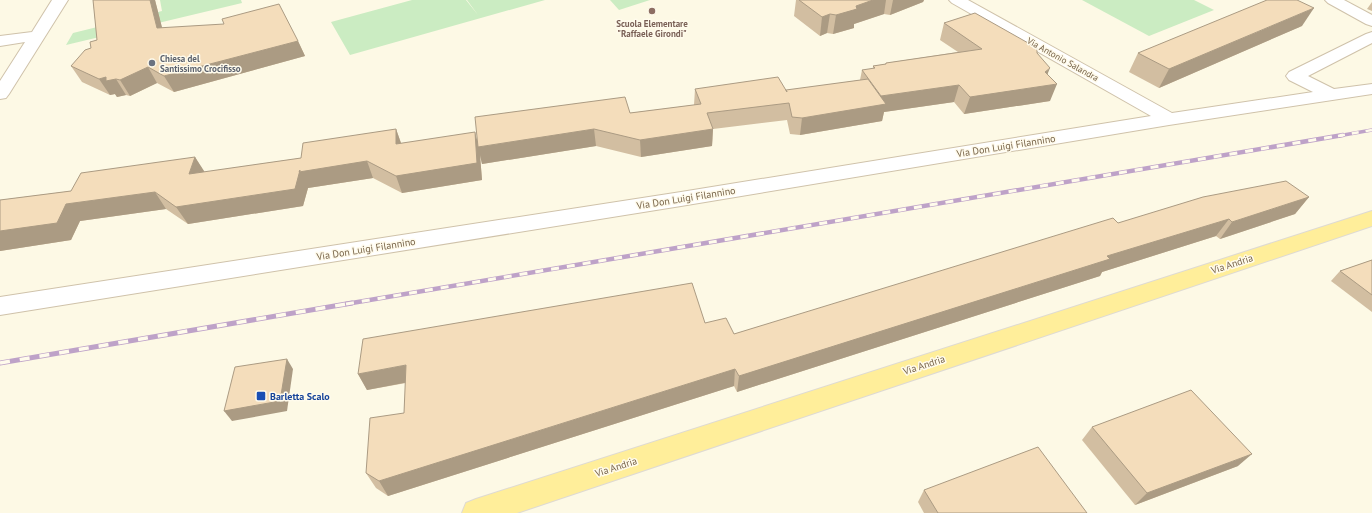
<svg xmlns="http://www.w3.org/2000/svg" width="1372" height="513" viewBox="0 0 1372 513" font-family="'PT Sans',sans-serif">
<rect width="100%" height="100%" fill="#fdf9e5"/>
<g fill="#cbecc2">
<path d="M160,0h81l1,3 -176,42 7,-12 89,-22z"/>
<path d="M412,0h54l12,15 -11,-15h78l-195,55 -19,-33z"/>
<path d="M610,0h40l-31,10z"/>
<path d="M1082,0h112l20,10 -65,26z"/>
</g>
<g fill="none" stroke-linecap="round" stroke-linejoin="round">
<g stroke="#cfc2aa" stroke-width="2">
<g id="minor">
<path d="M52,0h16l-59,94 -3,4 -6,1v-18l25,-39 -25,4v-10l32,-4z"/>
<path d="M949,0h19l204,113 141,-21 -24,-12 -3,-4 3,-4 77,-38 6,-2v11l-64,33 26,13 38,-5v10l-203,31 -488,81 -681,109v-18l681,-105 470,-76 -199,-113z"/>
<path d="M1325,0h19l28,15v11l-6,-2 -38,-21z"/>
</g>
</g>
<g stroke="#dedad3" stroke-width="2">
<path id="major" d="M1372,211v15l-855,287h-55l4,-10 10,-4z"/>
</g>
<use href="#minor" fill="#fff" fill-rule="evenodd"/>
<use href="#major" fill="#ffee9a" fill-rule="evenodd"/>
<g stroke="#bea2c8" stroke-width="3.5">
<path id="rail-far2" d="M1338,136l34,-6"/>
</g>
<g stroke="#bea2c8" stroke-width="4.5">
<path id="rail-far1" d="M346,304l997,-169"/>
</g>
<g stroke="#bea2c8" stroke-width="5">
<path id="rail" d="M0,363l352,-60"/>
</g>
<use href="#rail-far2" stroke="#fffbec" stroke-width="2.5" stroke-dasharray="7" stroke-linecap="butt"/>
<use href="#rail-far1" stroke="#fffbec" stroke-width="3" stroke-dasharray="8" stroke-linecap="butt"/>
<use href="#rail" stroke="#fffbec" stroke-width="3.5" stroke-dasharray="10" stroke-linecap="butt"/>
</g>
<g fill="#d2bea1">
<path d="M93,0h62l7,28 136,13 7,15 -131,36 -17,-9 -27,13 -4,-1 -9,2 -2,-3 -5,1 -28,-13 -11,-16 20,-18 6,-8z"/>
<path d="M796,0h128l-1,2 -33,13 -6,-1 -30,10v4l-21,6 -6,-1 -7,3 -26,-20z"/>
<path d="M1372,2v9l-5,-2z"/>
<path d="M944,23l93,30 11,21 2,27 -86,13 -10,-12 -70,10 -2,9 -82,14 -10,-1 -3,-14 -74,9 -1,17 -71,11 -45,-11 -114,18 -2,-9 2,25 -80,13 -29,-15 -65,10 -5,18 -115,18 -22,-15 -86,12 -9,19 -71,11v-51l71,-9 124,-34 9,15 97,-14 95,-29 5,14 76,-2 153,-28 64,-8 1,-16 91,2 74,-11 2,-10 11,-1v-3l12,-2 1,-1 72,-11 -18,-12z"/>
<path d="M1302,26l-143,62 -30,-16 9,-19z"/>
<path d="M1309,197l-14,17 -75,25 -4,-3 -114,36 -2,4 -363,116 -3,-6 -346,110 -12,-8 -10,-15 38,-60 2,-30 -39,7 -9,-16 347,-51 29,11 384,-111z"/>
<path d="M1372,260v52l-41,-31 9,-10z"/>
<path d="M1092,427l146,39 -103,39 -53,-65z"/>
<path d="M924,490l163,23h-163l-6,-11z"/>
</g>
<g fill="#ab9b83">
<path d="M150,0h5l11,43 -9,-15z"/>
<path d="M873,0h13l-2,14 -30,10v4l-21,6 3,-19 20,-9z"/>
<path d="M893,0h31l-1,2 -33,13z"/>
<path d="M1314,8l-12,18 -143,62 10,-19z"/>
<path d="M830,14l-3,19 -7,3 2,-19z"/>
<path d="M298,41l7,15 -131,36 -10,-16z"/>
<path d="M148,67l9,16 -27,13 -10,-16z"/>
<path d="M1050,68l-7,17 14,-1 -7,17 -86,13 6,-17 75,-25z"/>
<path d="M106,77l10,2 10,16 -9,2 -2,-3 -5,1 -11,-16z"/>
<path d="M959,85l-5,17 -70,10 -2,9 -82,14 2,-17 77,-13 2,-9z"/>
<path d="M396,129l6,17 -6,-2z"/>
<path d="M594,129l2,17 -114,18 -2,-9 2,25 -80,13 -6,-17 79,-44 4,15z"/>
<path d="M713,129l-1,17 -71,11 -1,-17z"/>
<path d="M195,157l11,17h-17z"/>
<path d="M367,161l6,17 -65,10 -5,18 -115,18 -12,-17 124,-37z"/>
<path d="M155,192l11,17 -86,12 -9,19 -71,11v-20l66,-27z"/>
<path d="M1309,197l-14,17 -75,25 12,-17z"/>
<path d="M1229,219l-13,17 -114,36 -2,4 -363,116 2,-16 368,-120z"/>
<path d="M287,359l6,10 -6,42 -55,10 -8,-10z"/>
<path d="M406,365l8,16 -47,9 -9,-16z"/>
<path d="M735,369l-1,17 -346,110 -9,-15z"/>
<path d="M1252,454l-14,12 -103,39 12,-12z"/>
</g>
<g fill="#f4ddbb" stroke="#ab9b83">
<path d="M93,0h57l7,28 67,-4 -2,-5 57,-15 19,37 -134,35 -16,-9 -28,13 -4,-1 -10,2v-4l-7,2 -28,-13 14,-16 6,-2 -1,-6 7,-2z"/>
<path d="M799,0h74l-17,6 1,3 -21,6 -6,-1 -8,3z"/>
<path d="M1267,0h30l17,8 -145,61 -31,-16z"/>
<path d="M975,13l62,35v5l13,15 -5,4 12,12 -87,13 -11,-12 -78,11 -19,-26 13,-2 -2,-2 13,-2v-1l96,-14 -38,-26z"/>
<path d="M778,77l9,15 -1,-2 82,-11 18,25 -84,14 -10,-1 -3,-14 -82,10 6,16 -73,11 -46,-11 -116,18 -3,-30 150,-20 5,16 71,-9 -6,-15z"/>
<path d="M396,129v15l79,-12 2,31 -81,13 -29,-15 -68,11 1,-2 -5,19 -119,18 -21,-15 -89,12 -9,19 -57,8v-31l71,-9 10,-18 114,-16 -6,17 112,-16 2,-15z"/>
<path d="M1286,181l23,16 -77,25 -3,-3 -122,37 3,3 -371,117 -4,-7 -356,112 -13,-8 4,-55 34,-5 2,-48 -48,9 5,-35 329,-56 13,40 21,-5 8,16 379,-116 5,5 85,-26z"/>
<path d="M1372,260v35l-32,-24z"/>
<path d="M287,359l-7,42 -56,10 11,-44z"/>
<path d="M1191,390l61,64 -105,39 -55,-66z"/>
<path d="M1038,447l49,66h-149l-14,-23z"/>
</g>
<circle fill="#8d6e63" stroke="#fffbec" stroke-width="1.5" cx="652" cy="11" r="4"/>
<circle fill="#6b7280" stroke="#fffbec" stroke-width="1.5" cx="152" cy="63" r="4"/>
<rect fill="#1a4fb4" stroke="#fffbec" stroke-width="1.5" x="256" y="391" width="10" height="10" rx="2"/>
<g text-anchor="middle" dominant-baseline="central" stroke-width="3" stroke-linejoin="round" paint-order="stroke">
<g font-size="9" font-weight="bold" fill="#785e54" stroke="#fffbec">
<text x="652" y="23">Scuola Elementare<tspan x="652" dy="10">"Raffaele Girondi"</tspan></text>
</g>
<g font-size="9" font-weight="bold" fill="#5b616d" stroke="#fffbec" text-anchor="start">
<text x="160" y="58">Chiesa del<tspan x="160" dy="10">Santissimo Crocifisso</tspan></text>
</g>
<g font-size="9" fill="#776348" stroke="#fffbec">
<text transform="translate(1063 59) rotate(29)">Via Antonio Salandra</text>
</g>
<g font-size="10" fill="#776348" stroke="#fffbec">
<text transform="translate(1006 146) rotate(-9)">Via Don Luigi Filannino</text>
<text transform="translate(686 198) rotate(-9)">Via Don Luigi Filannino</text>
<text transform="translate(366 249) rotate(-9)">Via Don Luigi Filannino</text>
<text transform="translate(1232 264) rotate(-18)">Via Andria</text>
<text transform="translate(924 365) rotate(-18)">Via Andria</text>
<text transform="translate(616 467) rotate(-18)">Via Andria</text>
</g>
<g font-size="10" font-weight="bold" fill="#164399" stroke="#fffbec" text-anchor="start">
<text x="270" y="396">Barletta Scalo</text>
</g>
</g>
</svg>
